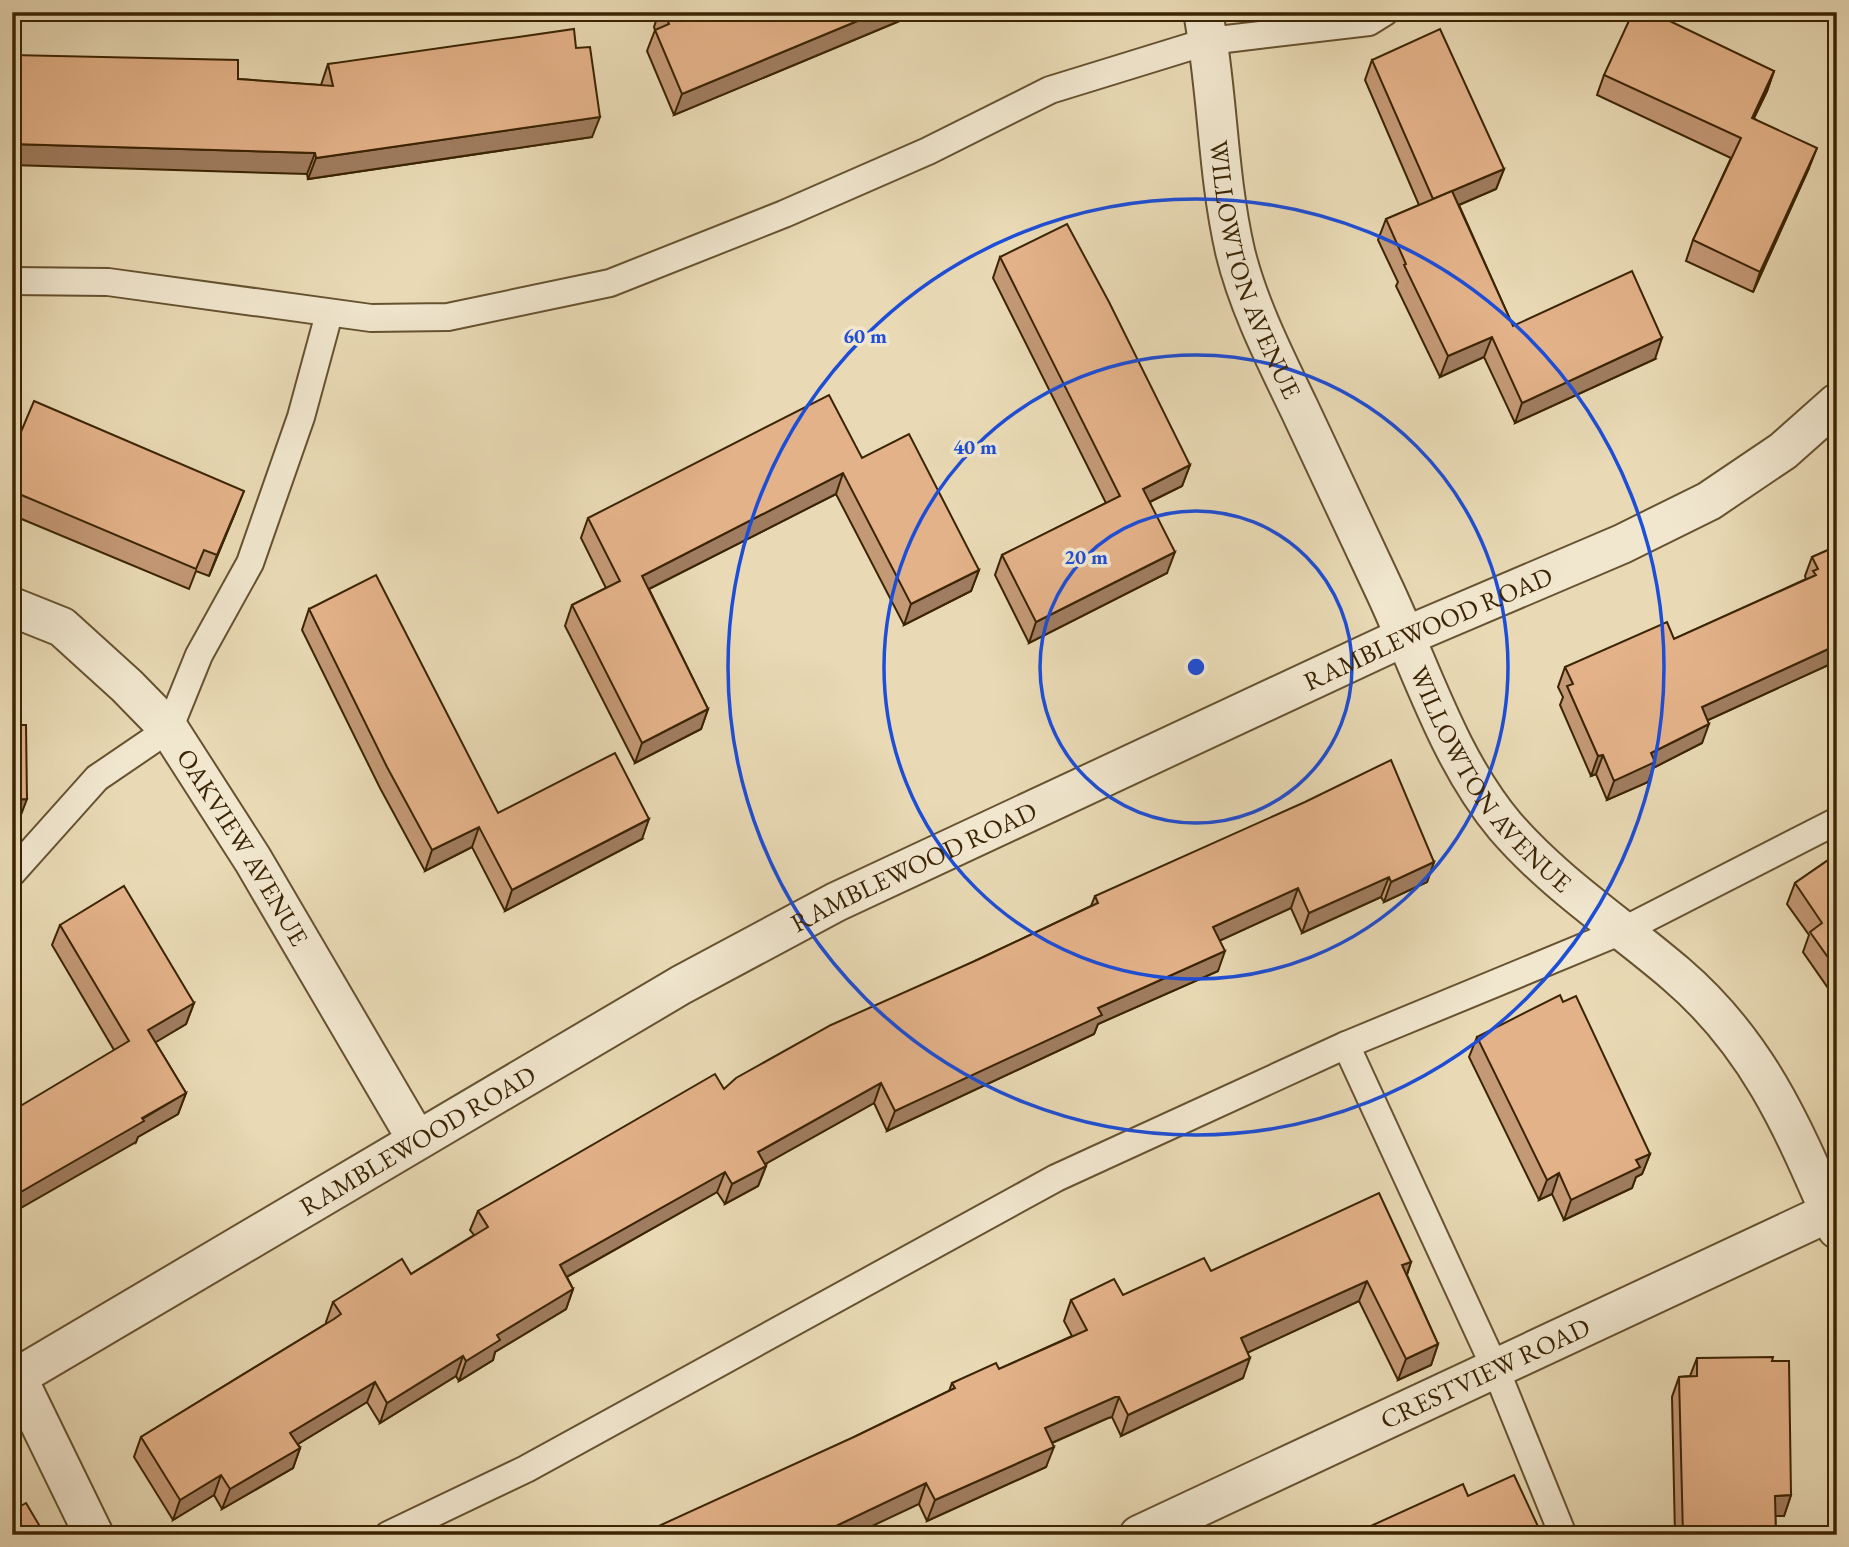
<svg xmlns="http://www.w3.org/2000/svg" width="1849" height="1547" viewBox="0 0 1849 1547" font-family="'EB Garamond',serif">
<rect width="100%" height="100%" fill="#e9dab5"/>
<filter id="stains"><feTurbulence type="fractalNoise" baseFrequency=".00286" numOctaves="4"/><feColorMatrix values="0 0 0 0 .2 0 0 0 0 .09 0 0 0 0 .02 0 0 0 .5 -.17"/></filter>
<radialGradient id="worn" r=".72"><stop offset=".6" stop-color="#630" stop-opacity="0"/><stop offset="1" stop-color="#630" stop-opacity=".3"/></radialGradient>
<g fill="none" stroke-linecap="round" stroke-linejoin="round">
<g stroke="#665230" stroke-width="30">
<g id="lane">
<path d="M12,281l96,1 263,36 77,-1 162,-34 174,-69 144,-63 122,-61 159,-49 160,-19 16,-10"/>
<path d="M12,873l85,-95 72,-49 30,-74 51,-92 51,-146 28,-103"/>
<path d="M1346,1045l276,-114 215,-110"/>
<path d="M388,1535l138,-66 530,-291 290,-133 150,325 67,165"/>
</g>
</g>
<g stroke="#665230" stroke-width="42">
<g id="street">
<path id="s1" d="M1203,12c15,79 14,160 32,239 13,54 40,107 64,157 28,60 56,120 84,179 38,80 65,171 122,239 50,58 114,99 171,148 84,72 118,156 161,255"/>
<path id="s2" d="M12,607l50,20 65,59 42,43 84,131 164,280"/>
<path d="M17,1377l77,158"/>
<path id="s3" d="M12,1380l669,-395 155,-83 570,-266 216,-92 87,-43 74,-50 54,-48"/>
<path id="s4" d="M1139,1535l691,-323"/>
</g>
</g>
<use href="#lane" stroke="#f1e7cf" stroke-width="26"/>
<use href="#street" stroke="#f1e7cf" stroke-width="38"/>
</g>
<g fill="#c49976" stroke="#3b2403" stroke-width="2">
<path d="M659,12h262l-247,103 -27,-64 8,-21 -1,-3z"/>
<path d="M1588,12h23l-3,9z"/>
<path d="M576,48l16,89 -284,42 -1,-5 -69,-95 83,6 7,-21z"/>
<path d="M1372,60l132,109 -8,20 -37,16 54,121 142,33 -140,64 -31,-66 -44,20 -44,-91 2,-4 -20,-42 8,-21 33,-14 -54,-125z"/>
<path d="M1774,71l-7,20 -13,27 55,50 -56,124 -67,-31 7,-21 38,-82 -134,-63 7,-20z"/>
<path d="M1000,257l190,208 -8,21 -32,16 17,71 -138,70 -34,-68 7,-20 104,-52 -113,-225z"/>
<path d="M12,453l224,58 -27,65 -13,-5 -7,18 -177,-74z"/>
<path d="M862,458l117,112 -8,21 -67,34 -68,-131 -187,95 59,120 -7,20 -66,34 -70,-137 7,-21 34,-17 -25,-50 7,-20z"/>
<path d="M1837,546v115l-129,59 -6,23 -49,25 -5,14 -41,18 -11,-26 -5,2 -31,-71 3,-8 -5,-10 7,-20 109,-28 132,-60 -1,-3 7,-19z"/>
<path d="M309,609l189,204 144,26 -137,72 -33,-64 -47,24 -45,-83 -78,-158z"/>
<path d="M1837,854v147l-34,-49 6,-17 -22,-31 8,-21z"/>
<path d="M1434,862l-7,20 -43,20 -3,-5 -79,36 -11,-25 -71,32 -2,31 -120,53 -4,10 -207,97 -13,-28 -109,61 1,2 -8,20 -33,18 -8,-12 -150,85 6,12 -7,20 -71,43 -2,8 -34,21 -3,-5 -76,47 -13,-21 -69,42 2,4 -7,20 -71,41 -8,-14 -41,25 -39,-63 7,-20 186,-114 -1,-1 7,-20 78,-28 63,-39 -4,-5 8,-19 246,-122 253,-129 114,-54 4,-10z"/>
<path d="M60,925l134,78 -8,21 -31,18 31,51 -8,21 -40,23 -2,5 -22,-92 -62,-105z"/>
<path d="M1477,1037l173,117 -8,20 -6,3 -4,11 -68,32 -12,-26 -13,6 -70,-143z"/>
<path d="M1411,1262l-4,13 31,69 -7,21 -33,15 -39,-79 -111,51 -5,26 -122,58 -9,-19 -4,1 -56,25 -6,24 -119,54 -8,-17 -63,-68 93,-45 3,-8 47,-14 73,-33 -8,-15 7,-21 52,-5 88,-24z"/>
<path d="M1697,1358l75,3 19,134 -7,21h-9l1,19h-101l-3,-138 7,-20 11,-1z"/>
</g>
<g fill="#a07d60" stroke="#3b2403" stroke-width="2">
<path d="M879,12h42l-247,103 8,-21z"/>
<path d="M1774,71l-7,20 -23,47 8,-20z"/>
<path d="M600,117l-8,20 -284,42 8,-21z"/>
<path d="M12,144l303,9 -8,21 -295,-9z"/>
<path d="M1817,148l-8,20 -56,124 7,-20z"/>
<path d="M1504,169l-8,20 -70,30 7,-20z"/>
<path d="M1492,337l-8,20 -44,20 8,-21z"/>
<path d="M1662,338l-7,21 -140,64 7,-20z"/>
<path d="M1190,465l-8,21 -47,23 8,-20z"/>
<path d="M843,473l-7,21 -201,102 7,-20z"/>
<path d="M244,491l-8,20 -27,65 8,-21z"/>
<path d="M1175,552l-8,21 -138,70 7,-21z"/>
<path d="M979,570l-8,21 -67,34 7,-21z"/>
<path d="M1837,645v16l-142,65 7,-19z"/>
<path d="M708,709l-7,20 -66,34 7,-20z"/>
<path d="M1709,724l-7,19 -49,25 -5,14 -41,18 7,-19 37,-28z"/>
<path d="M1603,755l-7,19 -5,2 7,-20z"/>
<path d="M27,799l-8,21h-7v-20z"/>
<path d="M649,819l-7,20 -137,72 7,-21z"/>
<path d="M479,827l-7,20 -47,24 7,-21z"/>
<path d="M1434,862l-7,20 -43,20 7,-20z"/>
<path d="M1389,877l-8,20 -79,36 7,-20z"/>
<path d="M1298,888l-7,20 -85,39 7,-20z"/>
<path d="M1225,951l-7,20 -120,53 -4,10 -207,97 8,-20 203,-103z"/>
<path d="M194,1003l-8,21 -45,27 7,-21z"/>
<path d="M881,1083l-7,20 -123,69 7,-20z"/>
<path d="M186,1093l-8,21 -40,23 -2,5 -124,71v-16z"/>
<path d="M1650,1154l-8,20 -6,3 -4,11 -68,32 7,-20 65,-40z"/>
<path d="M766,1166l-8,20 -33,18 7,-20z"/>
<path d="M725,1172l-8,20 -165,93 8,-20z"/>
<path d="M1559,1173l-7,21 -13,6 8,-20z"/>
<path d="M1411,1262l-7,21 -2,-18z"/>
<path d="M1367,1281l-8,20 -125,58 7,-21z"/>
<path d="M573,1289l-7,20 -71,43 -2,8 -34,21 7,-20 31,-26z"/>
<path d="M1438,1344l-7,21 -33,15 8,-21z"/>
<path d="M463,1356l-7,20 -76,47 7,-20z"/>
<path d="M1250,1358l-7,20 -122,58 7,-21z"/>
<path d="M375,1382l-8,20 -84,51 7,-20z"/>
<path d="M1115,1397h4l-7,20 -4,1 -70,31 7,-21z"/>
<path d="M1054,1447l-8,20 -119,54 8,-21z"/>
<path d="M300,1448l-7,20 -71,41 8,-20z"/>
<path d="M221,1475l-7,20 -41,25 7,-20z"/>
<path d="M926,1483l-7,21 -66,31h-36z"/>
<path d="M1791,1495l-7,21h-17l8,-20z"/>
</g>
<g fill="#e4b289" stroke="#3b2403" stroke-width="2">
<path d="M664,12h215l-197,82 -27,-64 14,-6z"/>
<path d="M1633,12h18l123,59 -22,47 65,30 -57,124 -67,-32 48,-102 -137,-63z"/>
<path d="M574,29l2,19 14,-1 10,70 -284,41 -1,-5 -303,-9v-89l226,5v19l95,7 -5,-22z"/>
<path d="M1440,29l64,140 -71,30 -61,-139z"/>
<path d="M1452,191l61,135 119,-55 30,67 -140,65 -30,-66 -44,19 -44,-91 2,-1 -20,-45z"/>
<path d="M1067,224l42,78 81,163 -47,24 32,63 -139,70 -34,-67 118,-59 -120,-239z"/>
<path d="M829,395l33,63 47,-24 70,136 -68,34 -68,-131 -201,103 66,133 -66,34 -70,-138 48,-24 -32,-63z"/>
<path d="M34,401l210,90 -27,64 -13,-5 -8,19 -184,-78v-38z"/>
<path d="M1837,546v99l-135,62 7,17 -58,29 4,9 -41,19 -11,-26 -5,1 -31,-70 6,-2 -8,-17 102,-45 7,17 142,-64 -3,-4 5,-2 -6,-12z"/>
<path d="M376,575l122,238 117,-60 34,66 -137,71 -33,-63 -47,23 -45,-83 -78,-158z"/>
<path d="M12,725h14l1,74 -15,1z"/>
<path d="M1391,760l43,102 -43,20 -2,-5 -80,36 -11,-25 -85,39 12,24 -127,57 4,7 -207,96 -14,-28 -123,69 8,14 -34,18 -7,-12 -165,93 13,24 -76,46 3,5 -34,21 -3,-5 -76,47 -12,-21 -85,51 10,15 -70,41 -9,-14 -41,25 -39,-63 193,-118 7,-5 -8,-12 69,-43 9,15 77,-47 -10,-16 237,-137 9,15 12,-11 95,-53 146,-65 121,-57 -3,-7 210,-94z"/>
<path d="M1837,854v116l-27,-38 12,-9 -27,-40z"/>
<path d="M124,886l70,117 -46,27 38,63 -44,25 2,3 -132,76v-86l117,-70 -69,-116z"/>
<path d="M1560,995l3,7 13,-6 74,158 -14,6 4,7 -69,33 -12,-27 -12,7 -70,-143z"/>
<path d="M1379,1193l32,69 -9,3 36,79 -32,15 -39,-78 -126,57 9,20 -122,57 -9,-18h-4l-70,31 9,19 -119,53 -9,-17 -109,52h-178l217,-99 99,-48 -3,-5 44,-20 3,6 88,-39 -16,-30 43,-21 9,16 81,-37 7,13z"/>
<path d="M1773,1357l-1,4h17l2,134 -16,1 1,39h-93l-4,-158 18,-1v-18z"/>
<path d="M1514,1475l28,60h-178l-2,-5 101,-46 5,12z"/>
<path d="M26,1503l19,32h-33v-24z"/>
</g>
<g fill="none" stroke="#1d4ed8" stroke-width="3.5">
<circle cx="1196" cy="667" r="156"/>
<circle cx="1196" cy="667" r="312"/>
<circle cx="1196" cy="667" r="468"/>
</g>
<g text-anchor="middle" dominant-baseline="central" stroke-width="7" stroke-linejoin="round" paint-order="stroke">
<g font-size="26" fill="#3b2403" stroke="#f1e7cf">
<text stroke="none"><textPath href="#s1" startOffset="264">WILLOWTON AVENUE</textPath></text>
<text stroke="none"><textPath href="#s3" startOffset="1605">RAMBLEWOOD ROAD</textPath></text>
<text stroke="none"><textPath href="#s1" startOffset="831">WILLOWTON AVENUE</textPath></text>
<text stroke="none"><textPath href="#s2" startOffset="341">OAKVIEW AVENUE</textPath></text>
<text stroke="none"><textPath href="#s3" startOffset="1038">RAMBLEWOOD ROAD</textPath></text>
<text stroke="none"><textPath href="#s3" startOffset="471">RAMBLEWOOD ROAD</textPath></text>
<text stroke="none"><textPath href="#s4" startOffset="382">CRESTVIEW ROAD</textPath></text>
</g>
</g>
<circle cx="1196" cy="667" r="10" fill="#1d4ed8" stroke="#f1e7cf" stroke-width="3.5"/>
<g font-size="21" text-anchor="middle" font-weight="bold" fill="#1d4ed8" stroke="#f1e7cf" stroke-width="7" stroke-linejoin="round" paint-order="stroke">
<text x="865" y="343">60 m</text>
<text x="975" y="454">40 m</text>
<text x="1086" y="564">20 m</text>
</g>
<rect width="1849" height="1547" fill="none" stroke="#e9dab5" stroke-width="42"/>
<rect x="14" y="14" width="1821" height="1519" fill="none" stroke="#3b2403" stroke-width="3.5"/>
<rect x="21" y="21" width="1807" height="1505" fill="none" stroke="#3b2403" stroke-width="2"/>
<rect width="100%" height="100%" filter="url(#stains)"/>
<rect width="100%" height="100%" fill="url(#worn)"/>
</svg>
